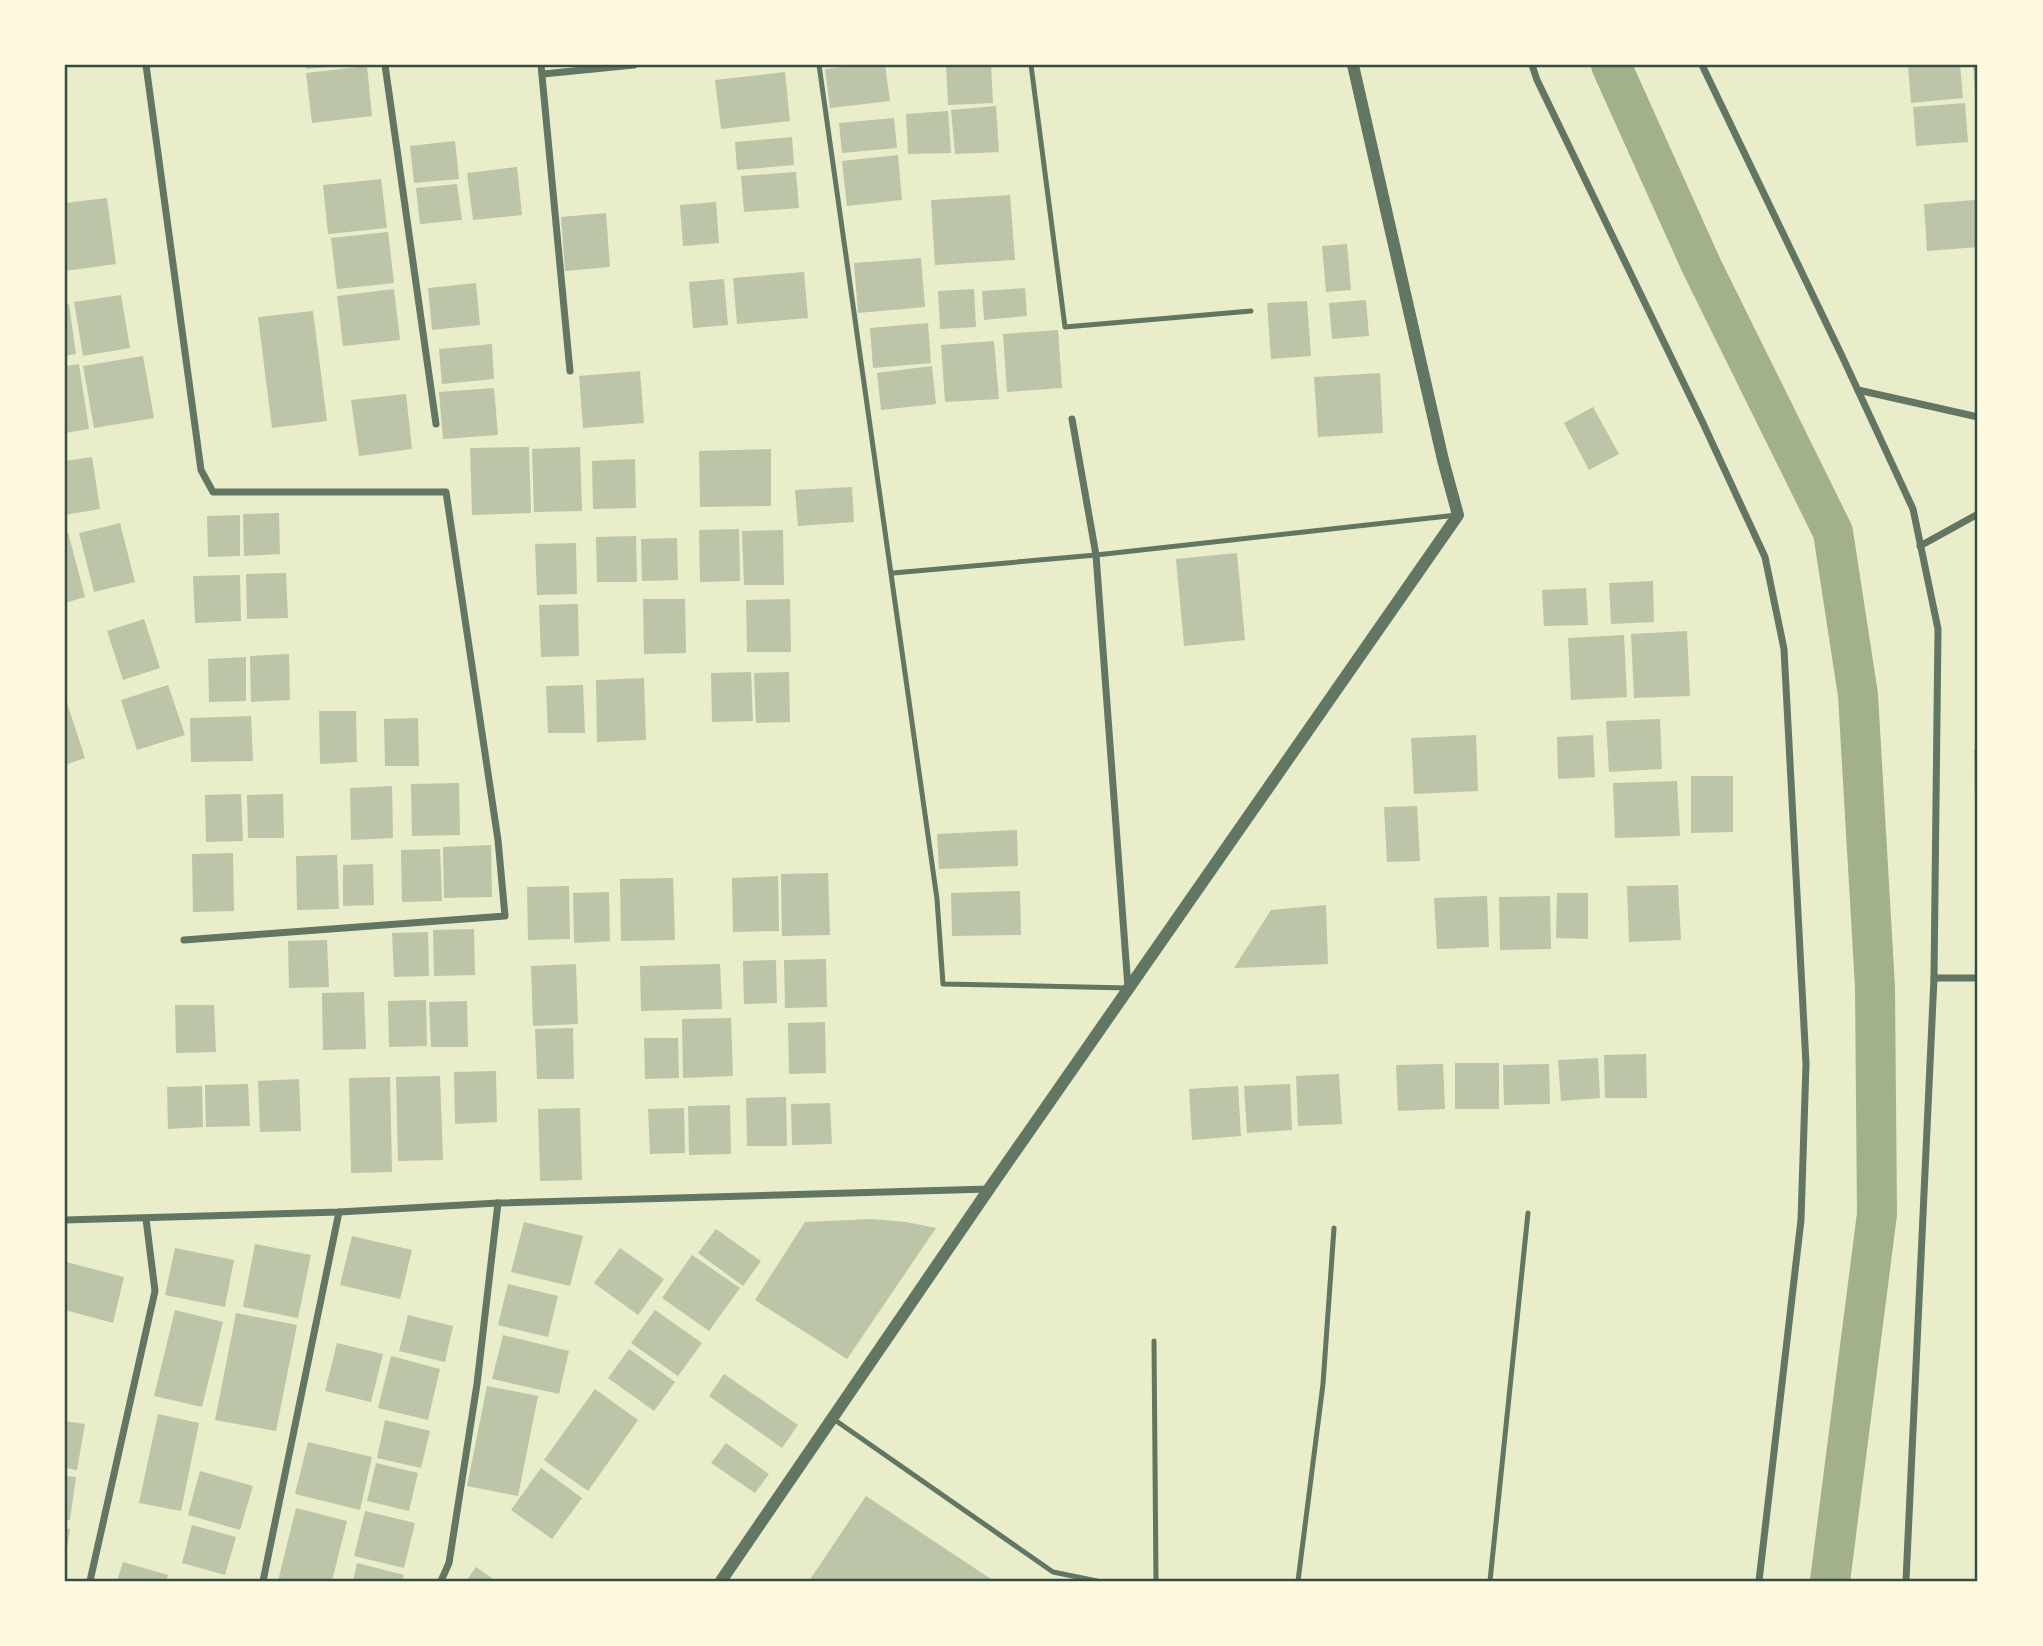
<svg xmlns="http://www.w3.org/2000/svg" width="2043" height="1646" viewBox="0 0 2043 1646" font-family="'IBM Plex Sans',sans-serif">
<rect width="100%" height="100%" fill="#e9edc9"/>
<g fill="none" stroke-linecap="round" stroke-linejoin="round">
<path stroke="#a3b18a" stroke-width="40" d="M1611,65l91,202 131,265 25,163 17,292 2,227 -47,367"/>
</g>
<g fill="#bcc5a7">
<path d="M306,65h23v2l-23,2z"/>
<path d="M862,65h23l5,36 -60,7 -5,-39z"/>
<path d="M946,65h45l2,38 -45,2z"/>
<path d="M1908,65h52l3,33 -52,5z"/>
<path d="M1973,65h5v28l-3,1z"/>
<path d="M367,66l5,50 -60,7 -6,-50z"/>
<path d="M785,72l5,49 -69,8 -6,-49z"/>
<path d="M1965,103l3,39 -52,4 -3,-39z"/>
<path d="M996,106l3,46 -44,2 -4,-44z"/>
<path d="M948,111l3,42 -43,1 -2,-40z"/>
<path d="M894,118l3,30 -55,5 -3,-30z"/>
<path d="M792,137l2,28 -57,5 -2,-28z"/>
<path d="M455,141l4,38 -45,4 -4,-37z"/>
<path d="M898,155l4,45 -55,6 -5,-45z"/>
<path d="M517,167l5,48 -49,5 -6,-47z"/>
<path d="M796,172l3,36 -55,4 -3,-36z"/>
<path d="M381,179l6,49 -59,6 -5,-49z"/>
<path d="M457,184l5,36 -42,4 -4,-36z"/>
<path d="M1010,195l5,65 -80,5 -4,-65z"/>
<path d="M107,198l9,66 -51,7v-68z"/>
<path d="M1975,200l3,47 -51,4 -3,-47z"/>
<path d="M716,202l3,41 -36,3 -3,-41z"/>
<path d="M606,213l4,54 -45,4 -4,-54z"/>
<path d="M388,232l6,51 -57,6 -6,-51z"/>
<path d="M1347,244l4,46 -25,2 -4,-46z"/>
<path d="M921,258l4,49 -67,6 -4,-50z"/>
<path d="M804,272l4,46 -71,6 -4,-46z"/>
<path d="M724,279l4,46 -35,3 -4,-46z"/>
<path d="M476,283l4,42 -48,5 -4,-42z"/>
<path d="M1025,288l2,28 -43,4 -2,-29z"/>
<path d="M394,289l6,51 -57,6 -6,-50z"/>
<path d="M974,289l2,38 -36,2 -2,-38z"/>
<path d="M121,295l9,53 -47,8 -9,-54z"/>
<path d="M1366,300l3,36 -37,3 -3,-36z"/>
<path d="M1307,301l4,55 -40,3 -4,-56z"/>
<path d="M69,304l7,50 -11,2v-51z"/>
<path d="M313,311l14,110 -55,7 -14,-111z"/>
<path d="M928,323l3,40 -58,5 -3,-40z"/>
<path d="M1058,330l4,58 -55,4 -4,-58z"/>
<path d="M994,341l5,58 -54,3 -4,-57z"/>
<path d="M492,344l2,35 -52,5 -3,-35z"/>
<path d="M143,356l11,62 -60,10 -11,-62z"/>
<path d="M79,364l10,65 -24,4v-67z"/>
<path d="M932,366l4,38 -55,6 -4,-37z"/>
<path d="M640,371l4,52 -61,5 -4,-52z"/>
<path d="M1380,373l3,60 -65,4 -4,-60z"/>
<path d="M494,388l4,47 -55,4 -4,-47z"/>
<path d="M406,394l6,55 -53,7 -8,-56z"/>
<path d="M1593,407l26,47 -30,16 -25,-47z"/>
<path d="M529,447l2,66 -59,2 -2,-67z"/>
<path d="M580,447l2,64 -48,1 -2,-63z"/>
<path d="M771,449v57l-71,1 -1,-56z"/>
<path d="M92,457l8,52 -35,6v-54z"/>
<path d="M635,459l1,49 -43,1 -1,-48z"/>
<path d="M852,487l2,35 -56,4 -3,-36z"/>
<path d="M279,513l1,41 -36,2 -1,-42z"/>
<path d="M240,515v41l-32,1 -1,-41z"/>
<path d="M120,523l15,59 -41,10 -15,-59z"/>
<path d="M739,529l1,52 -40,1 -1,-52z"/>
<path d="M783,530l1,55h-40l-2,-54z"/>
<path d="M68,532l17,65 -20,6v-70z"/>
<path d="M636,536l1,46h-40l-1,-45z"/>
<path d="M677,538l1,42 -36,1 -1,-42z"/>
<path d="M576,543l1,51 -40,1 -2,-51z"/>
<path d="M1237,553l8,87 -61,6 -8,-87z"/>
<path d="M286,573l2,45 -41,1 -1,-45z"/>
<path d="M240,575l1,46 -46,2 -2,-47z"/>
<path d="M1653,581l1,41 -43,2 -2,-41z"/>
<path d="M1586,588l2,37 -44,1 -2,-36z"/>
<path d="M643,599h42l1,54 -42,1z"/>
<path d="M790,599l1,53h-44l-1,-52z"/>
<path d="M578,604l1,52 -38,1 -2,-52z"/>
<path d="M144,619l16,49 -37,12 -16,-49z"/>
<path d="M1687,631l3,65 -56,2 -3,-64z"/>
<path d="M1624,635l3,62 -56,3 -3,-62z"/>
<path d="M289,654l1,46 -39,2 -1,-46z"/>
<path d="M246,657v44l-37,1 -1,-43z"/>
<path d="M751,672l2,49 -41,1 -1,-49z"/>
<path d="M789,672l1,50 -34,1 -2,-50z"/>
<path d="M644,678l2,62 -49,2 -1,-62z"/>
<path d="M168,685l17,50 -48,15 -16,-50z"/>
<path d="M583,685l2,48h-37l-2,-47z"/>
<path d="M65,697l20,61 -20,7z"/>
<path d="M319,711h37l1,51 -37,2z"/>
<path d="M251,716l2,45 -62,1 -1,-44z"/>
<path d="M418,718l1,48h-34l-1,-47z"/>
<path d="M1660,719l2,50 -53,3 -3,-51z"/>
<path d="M1476,735l2,56 -64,3 -3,-56z"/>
<path d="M1593,735l2,42 -37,2 -1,-42z"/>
<path d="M1974,750h4v93h-2z"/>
<path d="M1691,776h42v56l-42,1z"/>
<path d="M1677,781l3,55 -65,2 -2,-55z"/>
<path d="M459,783l1,52 -48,1 -1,-52z"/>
<path d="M392,786l1,52 -42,2 -1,-52z"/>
<path d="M241,794l2,47 -37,1 -1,-47z"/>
<path d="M283,794l1,44h-36l-1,-43z"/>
<path d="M1417,806l3,55 -33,1 -3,-55z"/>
<path d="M1017,830l1,36 -79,3 -2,-35z"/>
<path d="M491,845l1,52 -48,1 -1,-51z"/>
<path d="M440,849l2,52 -40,1 -1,-52z"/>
<path d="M233,853l1,58 -41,1 -1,-58z"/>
<path d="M337,855l2,54 -42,1 -1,-54z"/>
<path d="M373,864l1,41 -31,1v-41z"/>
<path d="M828,873l2,62 -48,1 -1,-62z"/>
<path d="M778,876l1,55 -46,1 -1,-54z"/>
<path d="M673,878l2,62 -54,1 -1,-62z"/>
<path d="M1678,885l3,55 -52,2 -2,-56z"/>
<path d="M569,886l1,53 -42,1 -1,-53z"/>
<path d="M1020,891l1,44 -69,1 -1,-43z"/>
<path d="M609,892l1,49 -36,2 -1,-50z"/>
<path d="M1557,893h31v46l-32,-1z"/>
<path d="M1487,896l2,51 -52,2 -3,-51z"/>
<path d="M1550,896l1,53 -51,1 -1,-53z"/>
<path d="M1326,905l2,59 -94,4 37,-58z"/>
<path d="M474,929l1,46 -41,1 -1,-46z"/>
<path d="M428,932l1,44 -35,1 -2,-44z"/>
<path d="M327,940l2,47 -40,1 -1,-47z"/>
<path d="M826,959l1,48 -42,1 -1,-48z"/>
<path d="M776,960l1,43 -33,1 -1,-43z"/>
<path d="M576,964l2,60 -45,2 -2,-60z"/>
<path d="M720,964l2,45 -81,2 -1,-45z"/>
<path d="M364,992l2,57 -43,1 -1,-57z"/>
<path d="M426,1000l1,46 -38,1 -1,-46z"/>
<path d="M467,1001l1,46h-37l-2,-45z"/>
<path d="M175,1005h39l2,47 -40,1z"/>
<path d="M731,1018l2,58 -50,2 -1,-59z"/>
<path d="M825,1022l1,51 -37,1 -1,-51z"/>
<path d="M573,1028l1,51h-37l-2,-50z"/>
<path d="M644,1038h34l1,40 -34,1z"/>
<path d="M1646,1054l1,44h-42l-1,-43z"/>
<path d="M1598,1058l2,40 -39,3 -3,-41z"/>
<rect x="1455" y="1063" width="44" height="46"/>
<path d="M1443,1064l2,45 -47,2 -2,-46z"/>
<path d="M1549,1064l1,40 -46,1 -1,-40z"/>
<path d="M496,1071l1,51 -42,2 -1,-52z"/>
<path d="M1339,1074l3,50 -44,2 -2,-50z"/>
<path d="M440,1076l3,84 -45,1 -2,-84z"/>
<path d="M390,1077l2,95 -41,1 -2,-95z"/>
<path d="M299,1079l2,52 -41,1 -2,-51z"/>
<path d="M248,1084l2,42 -44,1 -1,-42z"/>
<path d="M1290,1084l2,46 -45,3 -3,-47z"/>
<path d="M202,1086l1,41 -35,2 -1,-42z"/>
<path d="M1238,1086l3,50 -49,4 -3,-51z"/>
<path d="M786,1097l1,49h-40l-1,-48z"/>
<path d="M830,1103l2,41 -40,1 -1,-41z"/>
<path d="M730,1105l1,49 -42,1 -1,-49z"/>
<path d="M580,1108l2,72 -42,1 -2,-72z"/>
<path d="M684,1108l1,45 -35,1 -2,-45z"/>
<path d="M872,1219l34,3 30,6 -89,131 -92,-59 50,-78z"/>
<path d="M524,1222l59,14 -13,50 -59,-14z"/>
<path d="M716,1229l45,32 -18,25 -45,-33z"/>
<path d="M352,1236l60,14 -12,49 -60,-14z"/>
<path d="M255,1244l56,11 -13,63 -55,-11z"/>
<path d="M175,1248l59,12 -9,47 -60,-12z"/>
<path d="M620,1248l44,31 -26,36 -44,-32z"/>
<path d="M692,1255l48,33 -31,43 -47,-33z"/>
<path d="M66,1262l58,15 -11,46 -48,-13z"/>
<path d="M508,1284l50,12 -10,41 -50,-12z"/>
<path d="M175,1310l48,12 -21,85 -48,-11z"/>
<path d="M655,1310l47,33 -24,33 -47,-33z"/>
<path d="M236,1313l61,12 -21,106 -61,-11z"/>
<path d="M408,1315l45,11 -8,36 -46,-11z"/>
<path d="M503,1335l66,16 -10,43 -67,-15z"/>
<path d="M337,1343l46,11 -12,48 -46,-11z"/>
<path d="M629,1349l46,33 -21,29 -46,-33z"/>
<path d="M391,1356l49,13 -12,51 -50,-12z"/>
<path d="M724,1374l74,51 -16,23 -73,-52z"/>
<path d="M487,1386l51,10 -20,100 -51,-10z"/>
<path d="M595,1389l43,31 -50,71 -44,-31z"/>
<path d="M158,1414l41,9 -18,88 -42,-8z"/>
<path d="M385,1420l45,11 -9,37 -44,-10z"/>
<path d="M65,1421l20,3 -8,46 -12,-2z"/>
<path d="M308,1442l64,15 -12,53 -65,-16z"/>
<path d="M726,1443l43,31 -14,19 -44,-30z"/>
<path d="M376,1463l42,10 -9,38 -42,-10z"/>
<path d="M541,1468l41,30 -30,41 -41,-29z"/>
<path d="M200,1471l53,15 -13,44 -52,-15z"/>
<path d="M65,1476l11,1 -6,43h-5z"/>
<path d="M866,1496l128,85h-185z"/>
<path d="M296,1508l51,13 -15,60h-54z"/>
<path d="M365,1511l50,12 -11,45 -50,-12z"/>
<path d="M192,1525l44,12 -11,38 -43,-12z"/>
<path d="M65,1528l5,1 -4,26h-1z"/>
<path d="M123,1562l45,13 -2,6h-49z"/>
<path d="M357,1563l47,12 -2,6h-49z"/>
<path d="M476,1567l20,14h-30z"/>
</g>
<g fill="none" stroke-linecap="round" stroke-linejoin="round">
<g stroke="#617663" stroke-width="5">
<path d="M819,65l118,834 6,85 185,4"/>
<path d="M1031,65l34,262 186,-16"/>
<path d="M893,573l203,-18 361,-40"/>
<path d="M1154,1341l2,240"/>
<path d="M832,1418l221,154 44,9"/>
<path d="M1298,1581l25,-197 11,-156"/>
<path d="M1490,1581l38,-368"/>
</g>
<g stroke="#617663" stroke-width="7">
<path d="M146,65l55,405 12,22h233l52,348 7,76 -321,24"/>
<path d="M385,65l51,359"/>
<path d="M541,65l29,306"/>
<path d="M1532,65l5,15 165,341 63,136 19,92 22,415 -5,156 -42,361"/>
<path d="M1702,65l140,291 71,153 25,120 -4,349 -28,603"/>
<path d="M543,74l91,-9"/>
<path d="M1858,390l120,27"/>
<path d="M1072,419l24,136 32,433"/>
<path d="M1920,546l58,-32"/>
<path d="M1934,978h44"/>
<path d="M65,1220l274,-8 159,-9 491,-14"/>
<path d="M90,1581l65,-290 -9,-72"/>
<path d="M263,1581l76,-369"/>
<path d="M441,1581l8,-18 28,-179 21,-181"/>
</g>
<path stroke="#617663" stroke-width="12" d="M721,1581l268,-392 469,-674 -15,-55 -90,-395"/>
</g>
<rect width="2043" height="1646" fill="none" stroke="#fefae0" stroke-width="133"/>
<rect x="66" y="66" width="1910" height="1514" fill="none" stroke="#344e41" stroke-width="2.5"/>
</svg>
